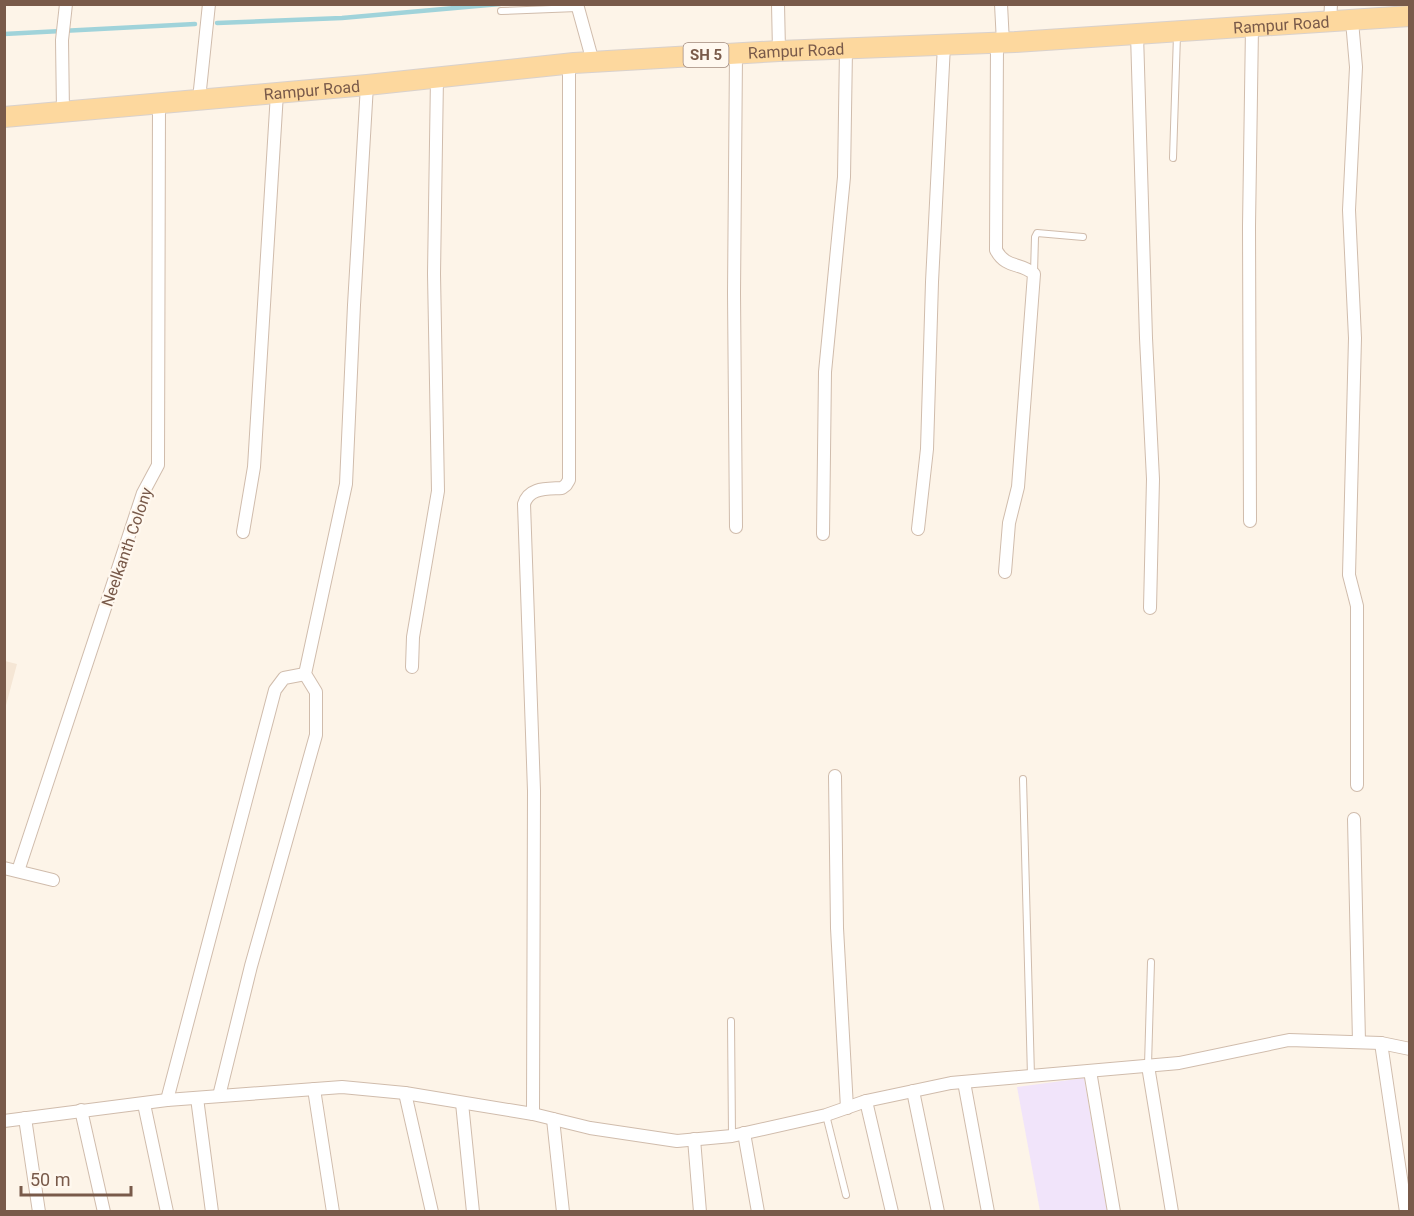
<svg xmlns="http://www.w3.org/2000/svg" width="1414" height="1216" viewBox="0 0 1414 1216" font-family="Roboto,sans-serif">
<rect width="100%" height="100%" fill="#fdf4e8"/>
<path fill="#f5e6d5" d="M5,661l12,3 -12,45 -1,-48z"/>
<path fill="#f1e4fa" d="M1084,1078l23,133h-67l-23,-124z"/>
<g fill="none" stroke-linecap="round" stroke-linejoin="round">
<g stroke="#a0d3da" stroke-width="4.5">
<path d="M217,23l125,-5 158,-14"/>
<path d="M4,34l191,-10"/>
</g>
<g stroke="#d0bcac" stroke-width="8">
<g id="service">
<path d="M501,11l76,-3"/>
<path d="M1173,158l4,-123"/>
<path d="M1034,273l1,-36 2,-4 46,4"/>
<path d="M1023,779l8,297"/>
<path d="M731,1021l1,115"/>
<path d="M1148,1065l3,-103"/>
<path d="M826,1115l20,80"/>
</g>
</g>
<g stroke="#d0bcac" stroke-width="14">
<g id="minor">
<path d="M577,4l16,58"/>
<path d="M778,4l1,47"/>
<path d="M1001,4l2,39"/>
<path d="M1352,21l4,46 -7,143 6,128 -6,237 8,31v179"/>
<path d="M1330,22l1,-18"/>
<path d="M1137,34l9,304 7,141 -3,129"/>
<path d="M997,43l-1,207c10,19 25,12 38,24l-16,213 -9,36 -4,49"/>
<path d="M199,99l10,-95"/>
<path d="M63,112l-1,-72 4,-36"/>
<path d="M1250,521l-1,-295 3,-199"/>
<path d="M736,527l-2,-234 2,-239"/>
<path d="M918,529l9,-80 5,-167 12,-237"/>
<path d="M243,532l11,-65 23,-374"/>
<path d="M823,534l2,-162 19,-195 2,-128"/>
<path d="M412,667l1,-30 25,-146 -4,-217 3,-197"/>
<path d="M835,776l2,152 10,180"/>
<path d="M1354,819l5,223"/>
<path d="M4,868l49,12"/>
<path d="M18,871l125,-378 15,-28 1,-361"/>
<path d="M1381,1043l25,169"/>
<path d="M1148,1066l24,146"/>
<path d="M1090,1071l24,141"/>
<path d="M964,1082l24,130"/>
<path d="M314,1089l19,123"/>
<path d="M913,1091l25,121"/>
<path d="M405,1093l27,119"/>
<path d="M219,1096l32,-130 65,-231v-43l-11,-18 41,-190 8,-179 13,-220"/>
<path d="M197,1098l15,114"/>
<path d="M167,1100l108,-410 9,-12 21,-4"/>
<path d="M866,1101l26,111"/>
<path d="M462,1103l11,109"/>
<path d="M144,1104l23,108"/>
<path d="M81,1110l23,102"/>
<path d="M533,1114l1,-323 -10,-287c5,-17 23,-15 38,-16l4,-3 3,-5v-416"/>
<path d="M25,1118l14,94"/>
<path d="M553,1119l10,93"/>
<path d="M4,1121l163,-21 175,-13 63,6 128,21 57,14 87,13 55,-5 94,-21 40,-14 85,-18 228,-20 110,-23 92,3 29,6"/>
<path d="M744,1133l14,79"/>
<path d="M694,1139l6,73"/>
</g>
</g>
<g stroke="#d9d1cc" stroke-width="22">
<g id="primary">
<path id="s1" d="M4,117l363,-32 207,-22 205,-12 236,-9 395,-26"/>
</g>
</g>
<use href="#service" stroke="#fff" stroke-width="6"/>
<use href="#minor" stroke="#fff" stroke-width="12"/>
<use href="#primary" stroke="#fdd89e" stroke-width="20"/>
</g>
<g text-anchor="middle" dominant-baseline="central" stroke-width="4.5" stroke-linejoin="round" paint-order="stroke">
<rect fill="#fff8ef" stroke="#a1897c" stroke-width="1.5" x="683.5" y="43" width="45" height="24" rx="4.5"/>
<g font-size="15" font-weight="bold" fill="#795a4a">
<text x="706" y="55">SH 5</text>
</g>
<g font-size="16" fill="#795a4a" stroke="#fff8ef">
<text stroke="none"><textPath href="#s1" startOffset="1281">Rampur Road</textPath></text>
<text stroke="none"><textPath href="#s1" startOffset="795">Rampur Road</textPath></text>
<text stroke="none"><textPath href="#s1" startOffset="309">Rampur Road</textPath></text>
<text transform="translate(127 547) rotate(-71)">Neelkanth Colony</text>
</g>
</g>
<rect width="1414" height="1216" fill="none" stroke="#795a4a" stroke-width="12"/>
<path d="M21 1186v9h110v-9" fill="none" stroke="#795a4a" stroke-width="3"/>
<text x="30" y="1186" font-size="18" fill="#795a4a" stroke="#fff8ef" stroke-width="4.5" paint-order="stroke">50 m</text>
</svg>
